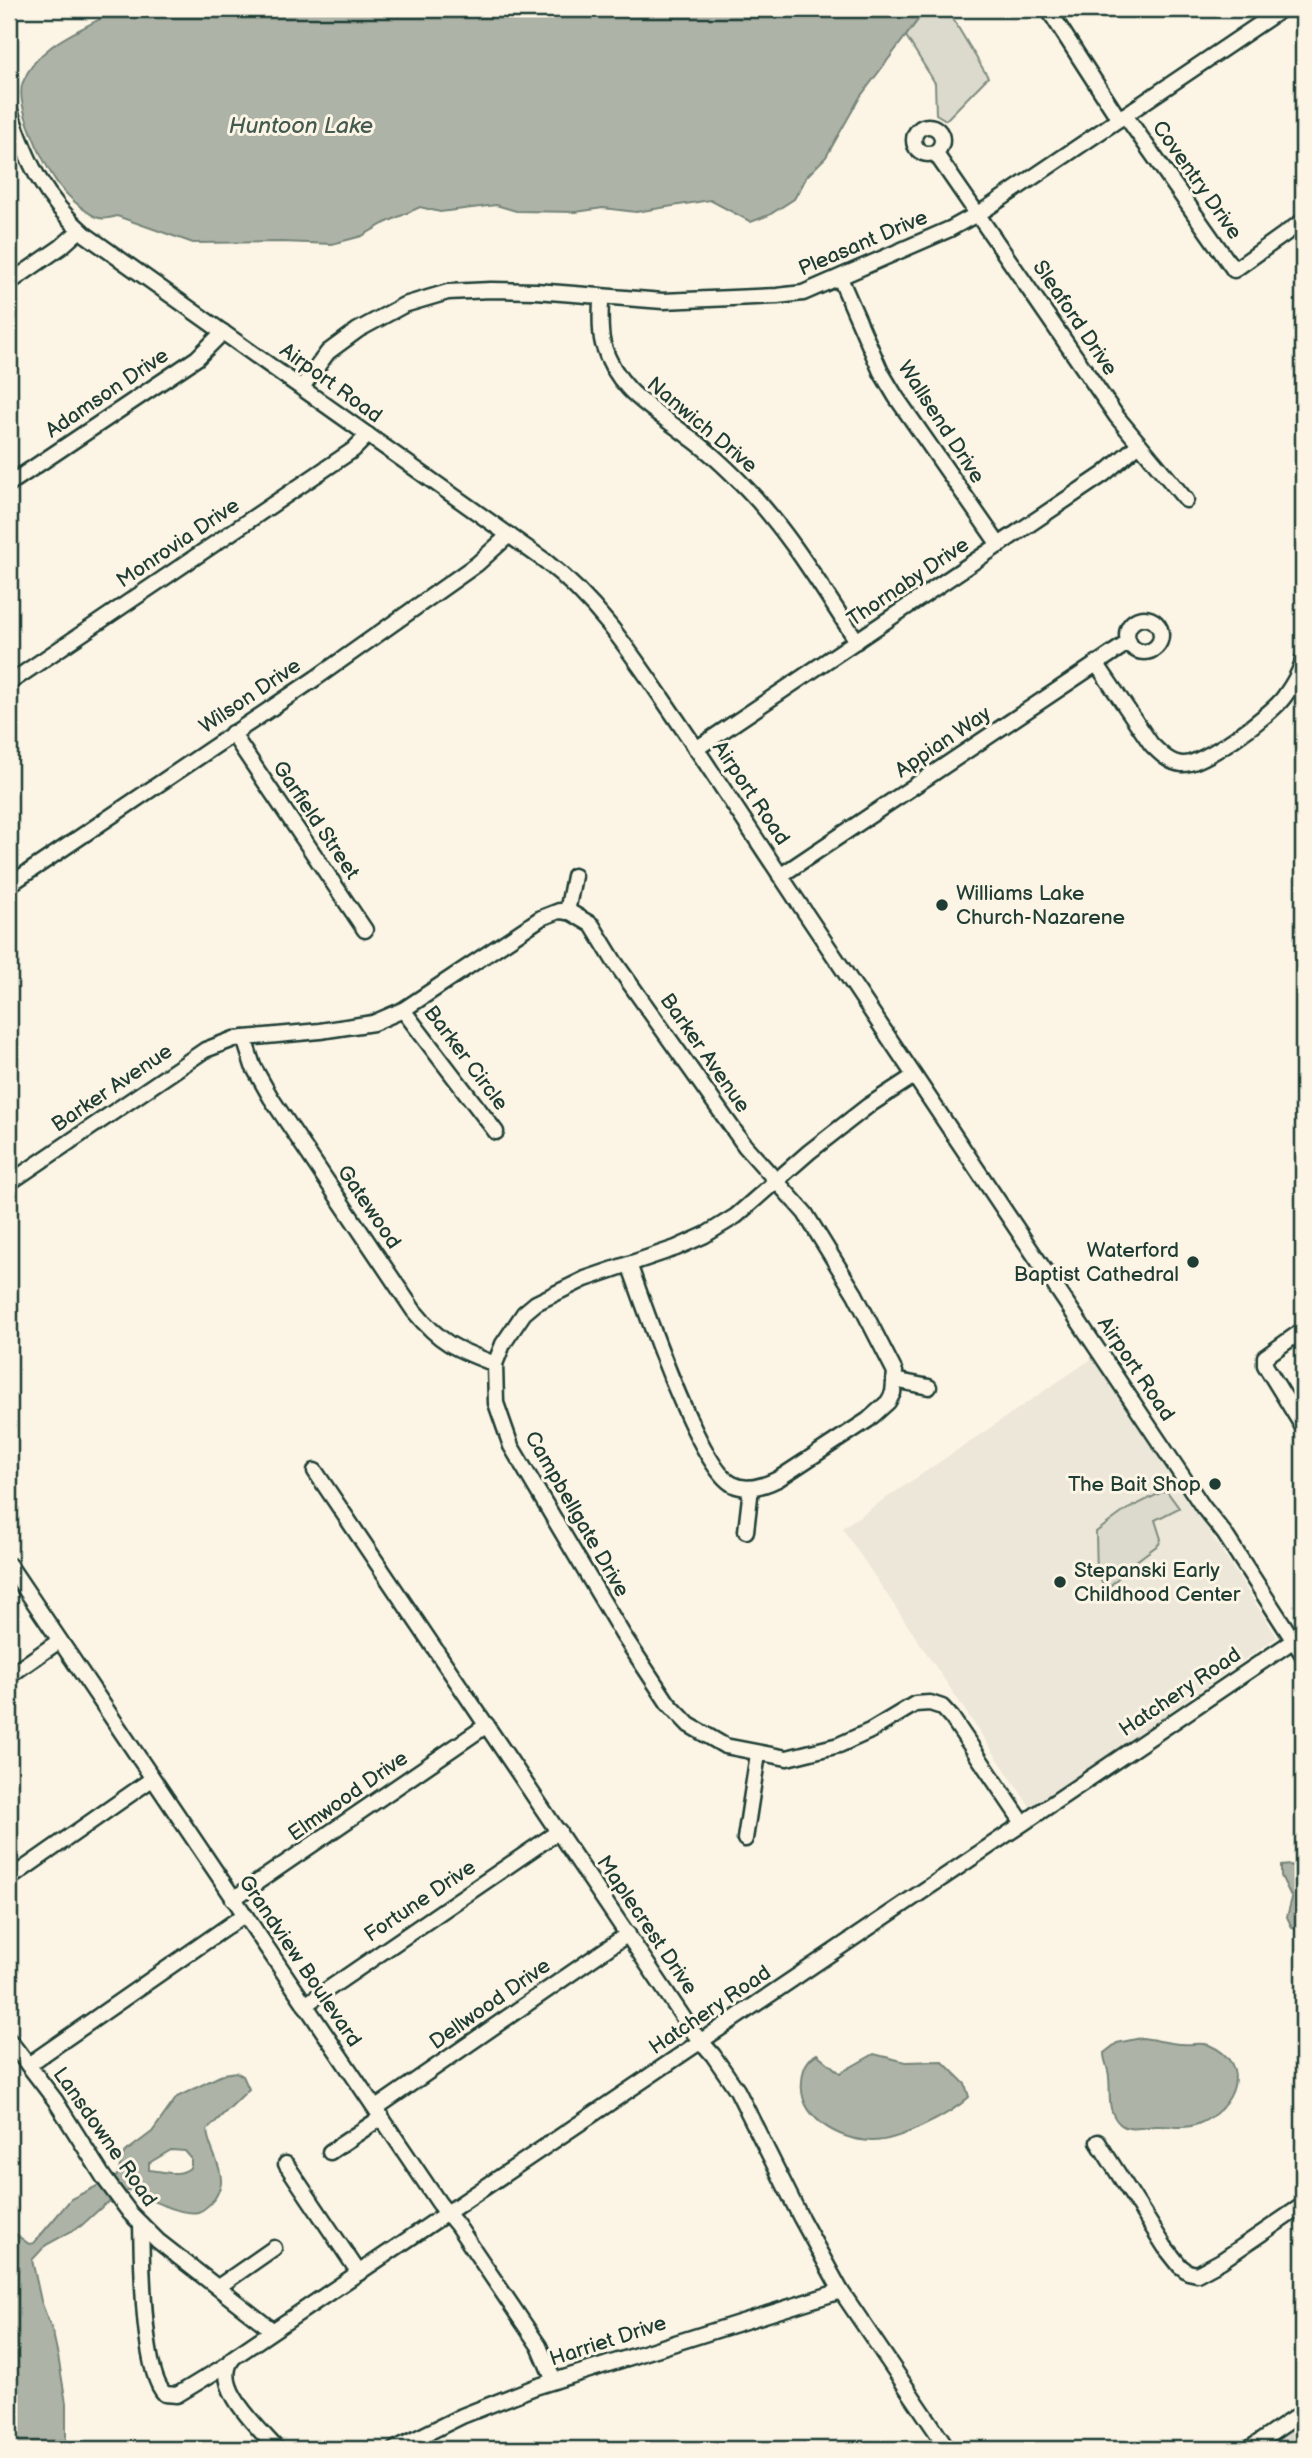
<svg xmlns="http://www.w3.org/2000/svg" width="1312" height="2458" viewBox="0 0 1312 2458" font-family="'Balsamiq Sans',sans-serif">
<rect width="100%" height="100%" fill="#fcf5e5"/>
<filter id="ink" filterUnits="userSpaceOnUse"><feTurbulence type="fractalNoise" baseFrequency=".0143" numOctaves="2"/><feDisplacementMap in="SourceGraphic" scale="14" xChannelSelector="R" yChannelSelector="G"/><feConvolveMatrix kernelMatrix="1 2 1 2 8 2 1 2 1" color-interpolation-filters="sRGB"/></filter>
<g filter="url(#ink)">
<path fill="#ece7d8" d="M1096,1356l181,281 -246,171 -189,-280z"/>
<g fill="#dcdacc" stroke="#7e8c80" stroke-width="2">
<path d="M926,9h21l41,68 -42,43 -10,-6 -1,-31 -29,-47z"/>
<path d="M1166,1490l13,18 -24,12 6,19 -2,5 -28,21 -20,20h-7l-7,-9 -1,-44 30,-22z"/>
<path d="M1303,2420v29h-43z"/>
</g>
<g fill="#aeb3a7" stroke="#758479" stroke-width="2" fill-rule="evenodd">
<path d="M118,9h808l-66,88 -34,60 -19,19 -13,23 -25,16 -18,7 -41,-22 -74,12 -33,-4 -27,4 -60,-1 -20,-6 -56,7 -20,-5 -37,17 -21,12 -30,8 -50,-2 -89,1 -76,-27c-7,2 -14,4 -21,1 -14,-7 -31,-23 -40,-36 -13,-19 -42,-78 -33,-99 16,-40 61,-52 95,-73z"/>
<path d="M1291,1865l12,8v61l-11,-7 -5,-10 5,-19 -11,-22v-10z"/>
<path d="M1141,2038c14,1 28,6 42,6 9,1 18,-2 26,1 45,19 25,65 -11,79 -15,6 -27,1 -42,2 -11,1 -27,6 -36,-2 -14,-13 -9,-30 -11,-46 0,-9 -5,-16 -5,-25l13,-10z"/>
<path d="M817,2054l23,19 34,-19 32,8 36,-1 23,23 4,13c-19,18 -72,45 -98,44 -33,-1 -73,-24 -69,-60 1,-12 4,-21 15,-27z"/>
<path d="M236,2072l7,4 6,13 -42,41c1,18 15,34 14,53 -1,6 -3,10 -6,15 -4,5 -10,12 -17,14 -15,4 -55,-14 -67,-23l-27,16 -23,21 -35,19 -14,15 9,41 12,32 5,23 8,47v46h-57v-224l5,8 15,11 5,-1 37,-44 46,-23 7,-23 28,-21 25,-35 47,-23zM171,2150l14,1 6,7v9c-12,11 -27,4 -42,3v-7z"/>
</g>
<g fill="none" stroke-linecap="round" stroke-linejoin="round">
<g stroke="#1f3d34" stroke-width="19">
<g id="minor">
<path d="M1048,9l71,110"/>
<path d="M9,108c18,53 34,90 77,127l458,325c57,44 93,102 133,160 40,59 79,119 119,179 134,203 271,405 407,608l21,26 79,122"/>
<path d="M1125,115l109,155 69,-49"/>
<circle cx="928" cy="140" r="14"/>
<path d="M936,154l181,263 69,83"/>
<path d="M840,278l41,94 15,25 103,148"/>
<path d="M9,283l52,-36 19,-17"/>
<path d="M601,296c0,15 -2,33 2,48 14,47 49,64 85,92 21,15 42,35 60,54 43,45 75,100 109,151"/>
<path d="M302,387l26,-35 30,-22 46,-25 44,-13 43,-2 45,1 127,10 114,-5 26,-3 147,-64 36,-20 296,-200"/>
<path d="M9,484l188,-126 26,-26"/>
<circle cx="1144" cy="635" r="17"/>
<path d="M1096,663l55,81c8,8 18,19 31,20 20,2 89,-49 102,-67 8,-11 17,-26 19,-38"/>
<path d="M9,683l344,-233 15,-15"/>
<path d="M232,733l133,197"/>
<path d="M696,749l408,-275 35,-30"/>
<path d="M780,876l349,-234"/>
<path d="M9,885l307,-207 161,-114 32,-29"/>
<path d="M567,912l7,-36"/>
<path d="M403,1010l93,122"/>
<path d="M244,1038l9,28 18,32 143,213c27,33 42,38 81,53"/>
<path d="M914,1076l-46,30 -59,46 -73,64 -31,19 -29,13 -91,31 -49,24 -12,10 -21,31 -8,20 1,39 15,43 112,189 45,68 21,22 36,21 62,12 52,-13 31,-14 45,-27 15,-1 12,4 10,11 71,105"/>
<path d="M9,1183l196,-133 29,-11 86,-8 53,-8 30,-13 138,-92 18,-7 11,1 22,13 22,36 131,185 60,67 50,81 40,78 -2,21 -5,9 -20,18 -90,59c-14,7 -31,13 -46,5 -34,-18 -88,-179 -103,-220"/>
<path d="M1303,1330l-38,27v8l38,62"/>
<path d="M894,1380l35,7"/>
<path d="M315,1471l378,561 20,23 24,35 64,128 40,73 107,158"/>
<path d="M746,1531l5,-43"/>
<path d="M9,1565l430,638 18,22 82,121 15,35"/>
<path d="M9,1676l50,-35"/>
<path d="M745,1839l13,-85"/>
<path d="M9,1879l143,-100"/>
<path d="M233,1899l254,-174"/>
<path d="M305,2005l254,-174"/>
<path d="M9,2040l46,60 49,78 26,35 28,28 114,89"/>
<path d="M28,2065l216,-150"/>
<path d="M376,2108l252,-174"/>
<path d="M1098,2142l67,105 15,19 8,6 9,2 24,-13 82,-56"/>
<path d="M330,2152l52,-35"/>
<path d="M286,2164l73,109"/>
<path d="M141,2224c1,34 1,149 24,170l12,1 51,-31"/>
<path d="M218,2287l56,-39"/>
<path d="M277,2449c-18,-21 -68,-65 -43,-92l1069,-723"/>
<path d="M395,2449l67,-33 73,-29 306,-96"/>
<path d="M1249,2449l54,-37"/>
</g>
</g>
<use href="#minor" stroke="#fcf5e5" stroke-width="14"/>
</g>
</g>
<g fill="#1f3d34" stroke="#fcf5e5" stroke-width="2.5">
<circle cx="942" cy="905" r="7"/>
<circle cx="1193" cy="1262" r="7"/>
<circle cx="1215" cy="1484" r="7"/>
<circle cx="1060" cy="1582" r="7"/>
</g>
<g text-anchor="middle" dominant-baseline="central" stroke-width="6" stroke-linejoin="round" paint-order="stroke">
<g font-size="21" fill="#1f3d34" stroke="#fcf5e5">
<text transform="translate(1197 180) rotate(55)">Coventry Drive</text>
<text transform="translate(863 243) rotate(-23)">Pleasant Drive</text>
<text transform="translate(1075 318) rotate(56)">Sleaford Drive</text>
<text transform="translate(331 383) rotate(36)">Airport Road</text>
<text transform="translate(107 393) rotate(-34)">Adamson Drive</text>
<text transform="translate(941 422) rotate(57)">Wallsend Drive</text>
<text transform="translate(702 425) rotate(40)">Nanwich Drive</text>
<text transform="translate(178 543) rotate(-34)">Monrovia Drive</text>
<text transform="translate(908 582) rotate(-34)">Thornaby Drive</text>
<text transform="translate(250 696) rotate(-34)">Wilson Drive</text>
<text transform="translate(943 742) rotate(-34)">Appian Way</text>
<text transform="translate(751 793) rotate(56)">Airport Road</text>
<text transform="translate(316 820) rotate(56)">Garfield Street</text>
<text transform="translate(705 1053) rotate(55)">Barker Avenue</text>
<text transform="translate(466 1058) rotate(53)">Barker Circle</text>
<text transform="translate(112 1088) rotate(-34)">Barker Avenue</text>
<text transform="translate(369 1207) rotate(56)">Gatewood</text>
<text transform="translate(1136 1369) rotate(56)">Airport Road</text>
<text transform="translate(577 1514) rotate(60)">Campbellgate Drive</text>
<text transform="translate(1180 1692) rotate(-34)">Hatchery Road</text>
<text transform="translate(348 1796) rotate(-35)">Elmwood Drive</text>
<text transform="translate(420 1901) rotate(-34)">Fortune Drive</text>
<text transform="translate(647 1925) rotate(56)">Maplecrest Drive</text>
<text transform="translate(300 1961) rotate(56)">Grandview Boulevard</text>
<text transform="translate(490 2004) rotate(-35)">Dellwood Drive</text>
<text transform="translate(710 2010) rotate(-34)">Hatchery Road</text>
<text transform="translate(105 2137) rotate(55)">Lansdowne Road</text>
<text transform="translate(608 2341) rotate(-18)">Harriet Drive</text>
</g>
<g font-size="21" fill="#1f3d34" stroke="#fcf5e5" text-anchor="start">
<text x="956" y="893">Williams Lake<tspan x="956" dy="24">Church-Nazarene</tspan></text>
<text x="1179" y="1250" text-anchor="end">Waterford<tspan x="1179" dy="24">Baptist Cathedral</tspan></text>
<text x="1201" y="1484" text-anchor="end">The Bait Shop</text>
<text x="1074" y="1570">Stepanski Early<tspan x="1074" dy="24">Childhood Center</tspan></text>
</g>
<g font-size="23" font-style="italic" fill="#435a51" stroke="#fcf5e5">
<text x="301" y="126">Huntoon Lake</text>
</g>
</g>
<rect width="1312" height="2458" fill="none" stroke="#fcf5e5" stroke-width="35"/>
<rect x="18" y="18" width="1277" height="2423" fill="none" stroke="#1f3d34" stroke-width="2.5" filter="url(#ink)"/>
</svg>
